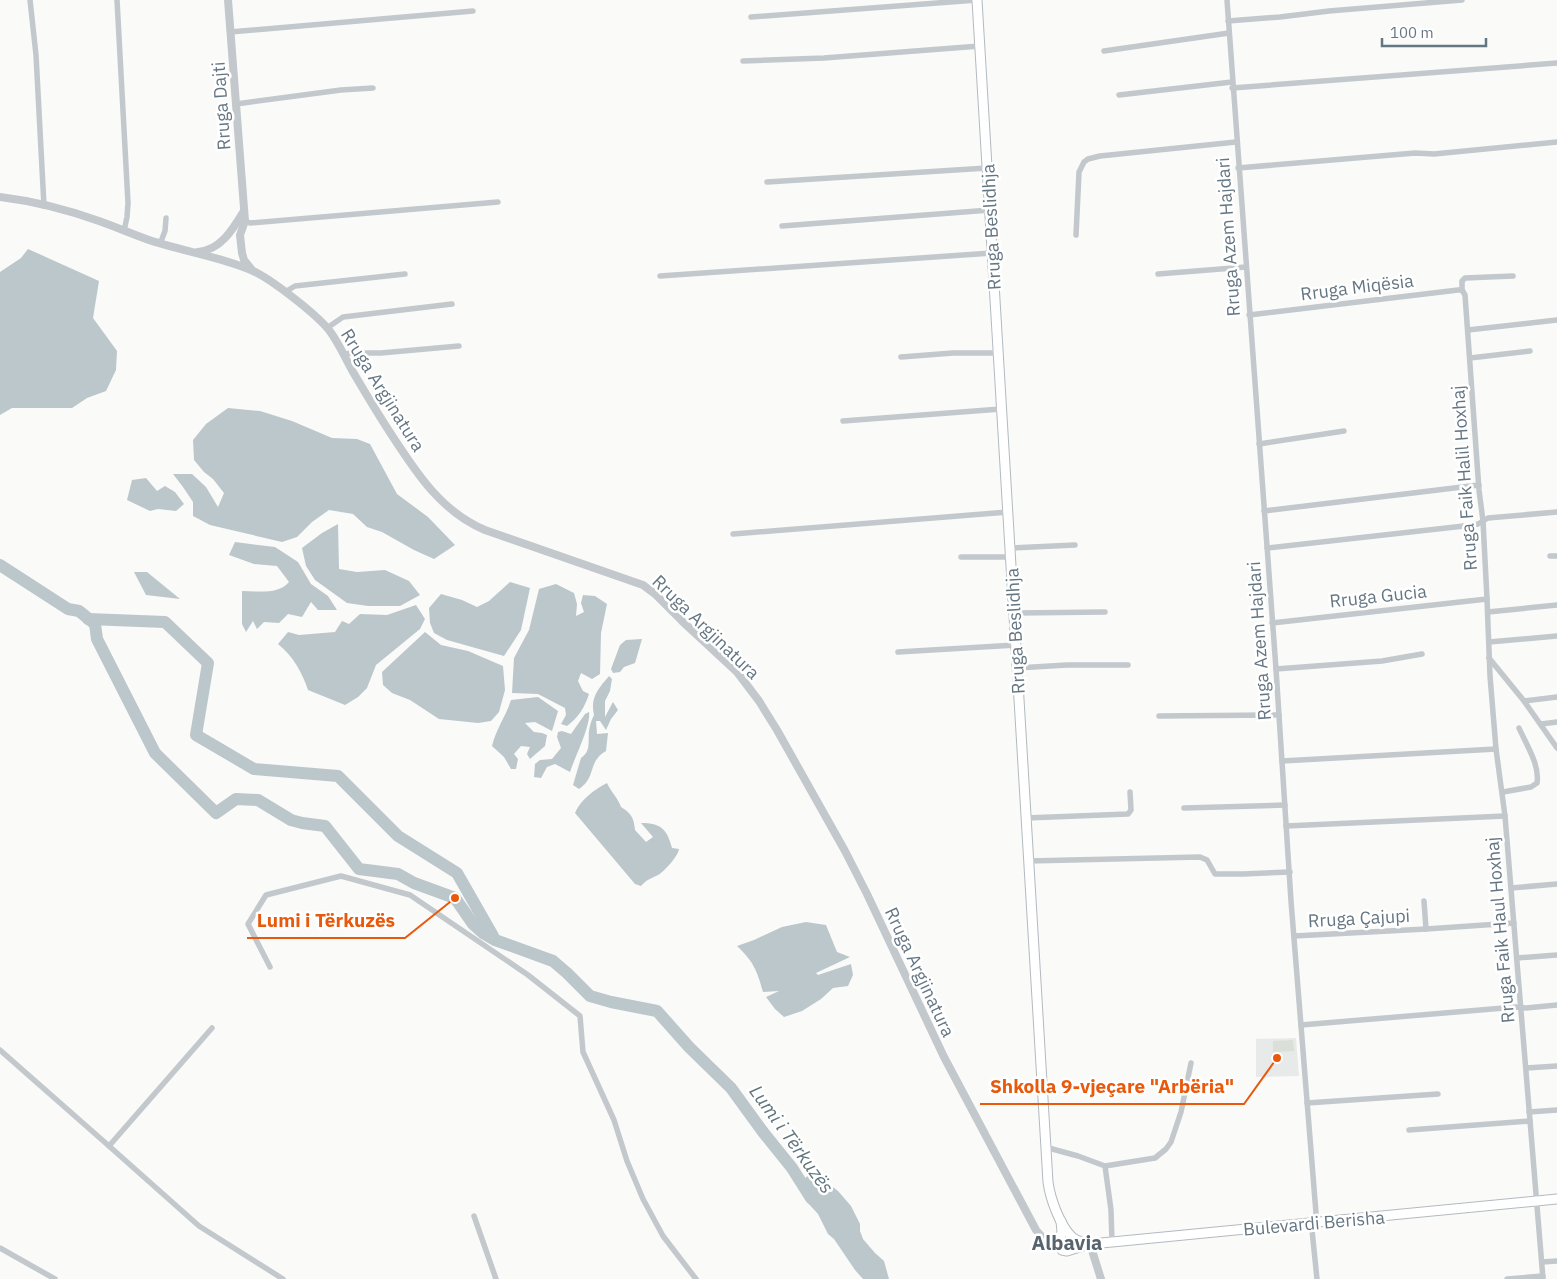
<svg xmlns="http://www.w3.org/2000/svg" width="1557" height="1279" viewBox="0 0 1557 1279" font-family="'IBM Plex Sans',sans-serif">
<rect width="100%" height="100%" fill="#fafaf8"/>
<path fill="#e8e9e9" d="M1296,1038l3,38 -43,1v-38z"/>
<path fill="#dadfd7" d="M1293,1040l1,11 -21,1v-11z"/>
<g fill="#bbc7cb">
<path d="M28,249l71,32 -6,37 24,33 -1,19 -10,21 -19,7 -15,10h-60l-12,7v-143l21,-14z"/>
<path d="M228,408l32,3 32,10 40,17 25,1 13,5 27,50 31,23 27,28 -21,14 -20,-9 -32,-18 -15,-5 -14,-13 -24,-4 -17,12 -15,15 -15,5 -72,-17 -17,-9v-14l-10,-15 -10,-13h19l14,13 12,20 6,-14 -11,-14 -9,-7 -10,-12 -1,-20 13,-16z"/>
<path d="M146,478l11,13 8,-5 10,6 9,12 -8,7 -18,-2 -8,2 -23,-11 5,-20z"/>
<path d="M338,524l1,45 18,3 28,-2 24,11 11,14 -20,11h-32l-21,-3 -32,-23 -9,-14 -4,-18 20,-15z"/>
<path d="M235,542l40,5 23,15 13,22 17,12 9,14h-19l-7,-8 -9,15 -14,-3 -9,9 -15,-1 -7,7 -4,-8 -7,11 -4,-8v-33c16,0 36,4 47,-9l-12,-16 -23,-2 -25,-9z"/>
<path d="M134,572h13l33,27 -34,-4z"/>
<path d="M510,582l20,6 -9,42 -17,26 -57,-16 -13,-7 -4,-10 -1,-15 12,-14 21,6 15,7 12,-6z"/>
<path d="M556,584l18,9 3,11 -1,12 8,-4 -3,-9 2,-8 12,1 12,8 -6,29 -1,41 -8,5 -11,-6 -3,8 5,10 6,3c-4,13 -11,24 -22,32l-6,-2 5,-9 -1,-7 -27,-14 -26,-1 2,-35 15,-28 10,-41z"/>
<path d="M416,605l9,14 -5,10 -44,36 -9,23 -9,9 -13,8 -37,-15c-6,-18 -15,-34 -30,-46l10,-12 11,3 36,-3 7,-11 7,3 11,-10 27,1z"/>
<path d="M425,632l16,13 27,6 35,15 2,24 -6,22 -8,9 -13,2 -39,-4 -29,-19 -18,-7 -9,-8 -1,-13z"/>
<path d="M642,639l-7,24 -11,4 -4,5 -7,1 -2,-4 9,-24 6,-5z"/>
<path d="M609,676l3,3 -2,12 -5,10v16l8,-15 5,8 -7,9 -5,11 -6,-9h-4l1,13 11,-1 -2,18c-19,11 -9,26 -27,38l-6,-4 8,-27c10,-7 7,-15 8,-27 1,-6 2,-10 5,-16 -4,-17 4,-26 15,-39z"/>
<path d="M538,697l20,14 -6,20 -17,-9 -10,1 9,9 8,1 5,2 -2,11 -15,13 -3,-5 3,-7 -9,-1 -7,8 4,5 -2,10h-5l-7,-12 -12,-11c4,-17 14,-30 19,-46z"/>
<path d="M589,712c2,13 -14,45 -19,60l-15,-8 -8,3 -6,11 -7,-1 1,-13 5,-4 12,-1 9,-11 -4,-11 1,-5 4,-1 9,3 14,-20z"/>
<path d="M607,783c4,9 11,15 14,24 10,6 13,11 14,23l11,12 7,-5 -12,-14c20,0 26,6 31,25l7,1c-1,7 -14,22 -21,26 -8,4 -11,4 -17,11l-6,-2 -60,-71c5,-13 20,-24 32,-30z"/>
<path d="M806,922l20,3 11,27 13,5 -34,16 2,2 33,-11 2,11 -5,11 -15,2 -12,11 -19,12 -18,6 -9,-8 -9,-12 13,-6 -16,1c-6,-22 -10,-31 -26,-46l17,-6 28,-13z"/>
<path d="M811,1170l27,21 13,15 9,18v7l3,8 12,14 9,8 5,18h-26l-8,-9 -21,-31 -6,-5 -10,-20 -11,-12 -8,-14z"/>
</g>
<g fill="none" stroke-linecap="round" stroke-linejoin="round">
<g stroke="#bbc7cb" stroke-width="12">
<path d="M0,565l68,44 11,2 16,13 2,15 58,114 61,60 20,-14 22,1 33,20 11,3 23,3 34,43 39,5 16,9 41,15 18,26 10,9 12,7 58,21 14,12 23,23 21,6 46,9 32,36 42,41 32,44 29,36 19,30"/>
<path d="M88,619l77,3 43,41 -12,72 58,34 84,7 60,60 59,37 36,63"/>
</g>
<g stroke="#b3babf" stroke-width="11">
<g id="secondary">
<path d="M977,0l71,1182c2,16 12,44 24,55 5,4 12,6 18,7"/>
<path d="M1061,1221l1,11 -4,11 4,7 5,1 23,-7 22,-2 445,-43"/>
</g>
</g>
<g stroke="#c3c8cc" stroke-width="5.5">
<path d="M30,0l6,55 8,151"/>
<path d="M117,0l11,203 -1,14 -3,14"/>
<path d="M1227,0l49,669 15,232 25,312 -4,17 5,49"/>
<path d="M751,17l226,-17"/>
<path d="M1228,21l52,-4 49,-6 133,-11"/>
<path d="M230,32l243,-21"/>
<path d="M1104,51l125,-18"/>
<path d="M743,61l81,-3 156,-12"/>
<path d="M1232,88l325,-25"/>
<path d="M1119,95l113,-13"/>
<path d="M236,104l105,-14 32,-2"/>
<path d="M1238,168l177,-15 19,1 123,-12"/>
<path d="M767,182l220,-14"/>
<path d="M245,221l5,2 248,-21"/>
<path d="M782,226l208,-16"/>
<path d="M1076,235l3,-63 5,-10 4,-3 12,-3 136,-14"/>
<path d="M160,244l5,-13 1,-13"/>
<path d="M1158,274l88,-7"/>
<path d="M660,276l332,-23"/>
<path d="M1462,290v-9l3,-3 48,-2"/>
<path d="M285,292l10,-6 110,-12"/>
<path d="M1249,315l209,-25h4l3,5 14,195 4,31 4,78 3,77 6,73 9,67 38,463"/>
<path d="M327,328l16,-11 109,-13"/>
<path d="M1468,330l89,-10"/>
<path d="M344,354l9,-1h28l78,-7"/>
<path d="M901,357l52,-4h45"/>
<path d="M1470,358l60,-7"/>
<path d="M843,421l158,-12"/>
<path d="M1259,444l85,-13"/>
<path d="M1264,511l215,-26"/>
<path d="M733,534l275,-22"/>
<path d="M1010,548l65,-3"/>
<path d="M1267,548l206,-23 5,-1 10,-6 69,-6"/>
<path d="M1550,556h7"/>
<path d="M961,557h49"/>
<path d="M1488,612l69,-7"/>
<path d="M1014,613l91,-1"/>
<path d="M1272,623l215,-24"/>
<path d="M1489,642l68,-6"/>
<path d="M898,652l118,-7"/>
<path d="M1489,658l35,43 33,47"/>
<path d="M1017,668l50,-3h61"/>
<path d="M1276,669l106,-8 40,-7"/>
<path d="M1524,701l33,-4"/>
<path d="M1159,716l120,-1"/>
<path d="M1541,724l16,-2"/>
<path d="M1282,761l214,-12"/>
<path d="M1503,792l28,-5 6,-4c3,-18 -11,-39 -18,-55"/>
<path d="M1184,808l101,-3"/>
<path d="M1026,818l102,-4 3,-4 -1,-18"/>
<path d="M1286,826l219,-10"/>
<path d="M1028,861l172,-4 7,3 8,14h28l47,-2"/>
<path d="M1511,888l46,-4"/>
<path d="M1424,901l2,28 88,-6"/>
<path d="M1294,936l132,-7"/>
<path d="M1517,958l40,-3"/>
<path d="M270,967l-22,-43 18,-29 75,-19 69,19 118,80 52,41 3,36 31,68 13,41 16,38 20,37 33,43"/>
<path d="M1301,1025l215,-18 10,1 31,-3"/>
<path d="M0,1050l109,96 90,80 84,53"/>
<path d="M1526,1068l31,-2"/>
<path d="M1307,1103l131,-9"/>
<path d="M1529,1112l28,-2"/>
<path d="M1409,1130l121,-9"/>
<path d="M109,1146l103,-118"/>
<path d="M1045,1147l33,9 27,10 6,44 1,32"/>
<path d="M1105,1166l50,-8 11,-9 5,-7 10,-30 10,-49"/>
<path d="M474,1216l22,63"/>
<path d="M0,1248l55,31"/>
<path d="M1542,1262l15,-1"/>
<path d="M1507,1279l36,-3"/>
</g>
<g stroke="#c3c8cc" stroke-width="8">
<path d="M228,0l17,221 -5,14 2,18 2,7 8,10"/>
<path d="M0,197c33,4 68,13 99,24 17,6 33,13 50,19 33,11 69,16 102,30 19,8 64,43 78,60 10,13 16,28 24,42 13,22 26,44 40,65 24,37 49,75 92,93l158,55 12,9 27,27 55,51 22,29 18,29 68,121 22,43 77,163 92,173 13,15 13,5"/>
<path d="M198,252c23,-2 35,-23 46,-41"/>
<path d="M1090,1244l11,35"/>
</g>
<use href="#secondary" stroke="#fff" stroke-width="9"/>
</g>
<g text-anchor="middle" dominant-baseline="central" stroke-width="5" stroke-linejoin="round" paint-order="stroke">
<g font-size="18" fill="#657683" stroke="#fff">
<text transform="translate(221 106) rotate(-94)">Rruga Dajti</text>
<text transform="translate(991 227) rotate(-93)">Rruga Beslidhja</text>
<text transform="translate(1228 237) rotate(-94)">Rruga Azem Hajdari</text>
<text transform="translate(1357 287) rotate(-7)">Rruga Miqësia</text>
<text transform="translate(383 390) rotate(58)">Rruga Argjinatura</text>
<text transform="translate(1464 478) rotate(-94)">Rruga Faik Halil Hoxhaj</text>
<text transform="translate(1378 596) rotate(-6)">Rruga Gucia</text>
<text transform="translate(706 627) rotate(44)">Rruga Argjinatura</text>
<text transform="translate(1015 631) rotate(-93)">Rruga Beslidhja</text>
<text transform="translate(1259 641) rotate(-94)">Rruga Azem Hajdari</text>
<text transform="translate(1359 918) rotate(-3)">Rruga Çajupi</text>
<text transform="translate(1500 930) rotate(-95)">Rruga Faik Haul Hoxhaj</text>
<text transform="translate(920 972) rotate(65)">Rruga Argjinatura</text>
<text transform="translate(1314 1223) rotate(-5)">Bulevardi Berisha</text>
</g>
<g font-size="19" font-style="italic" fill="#60757c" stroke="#fff">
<text transform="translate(792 1139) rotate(54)">Lumi i Tërkuzës</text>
</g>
<g font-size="20" font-weight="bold" fill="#57646e" stroke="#fff">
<text x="1067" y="1242">Albavia</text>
</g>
</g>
<path fill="none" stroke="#e8590c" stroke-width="2" d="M455 898L405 938H247M1277 1058L1244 1104H980"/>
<g fill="#e8590c" stroke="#fff" stroke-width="2">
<circle cx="455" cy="898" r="5"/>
<circle cx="1277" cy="1058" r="5"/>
</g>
<g font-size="19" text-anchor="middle" font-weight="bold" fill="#e8590c" stroke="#fff" stroke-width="5" stroke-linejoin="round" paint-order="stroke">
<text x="326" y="927">Lumi i Tërkuzës</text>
<text x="1112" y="1093">Shkolla 9-vjeçare "Arbëria"</text>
</g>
<path d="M1382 38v8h104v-8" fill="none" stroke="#657683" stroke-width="2.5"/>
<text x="1390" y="38" font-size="15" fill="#657683" stroke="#ffffff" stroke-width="4" paint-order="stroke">100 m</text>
</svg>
